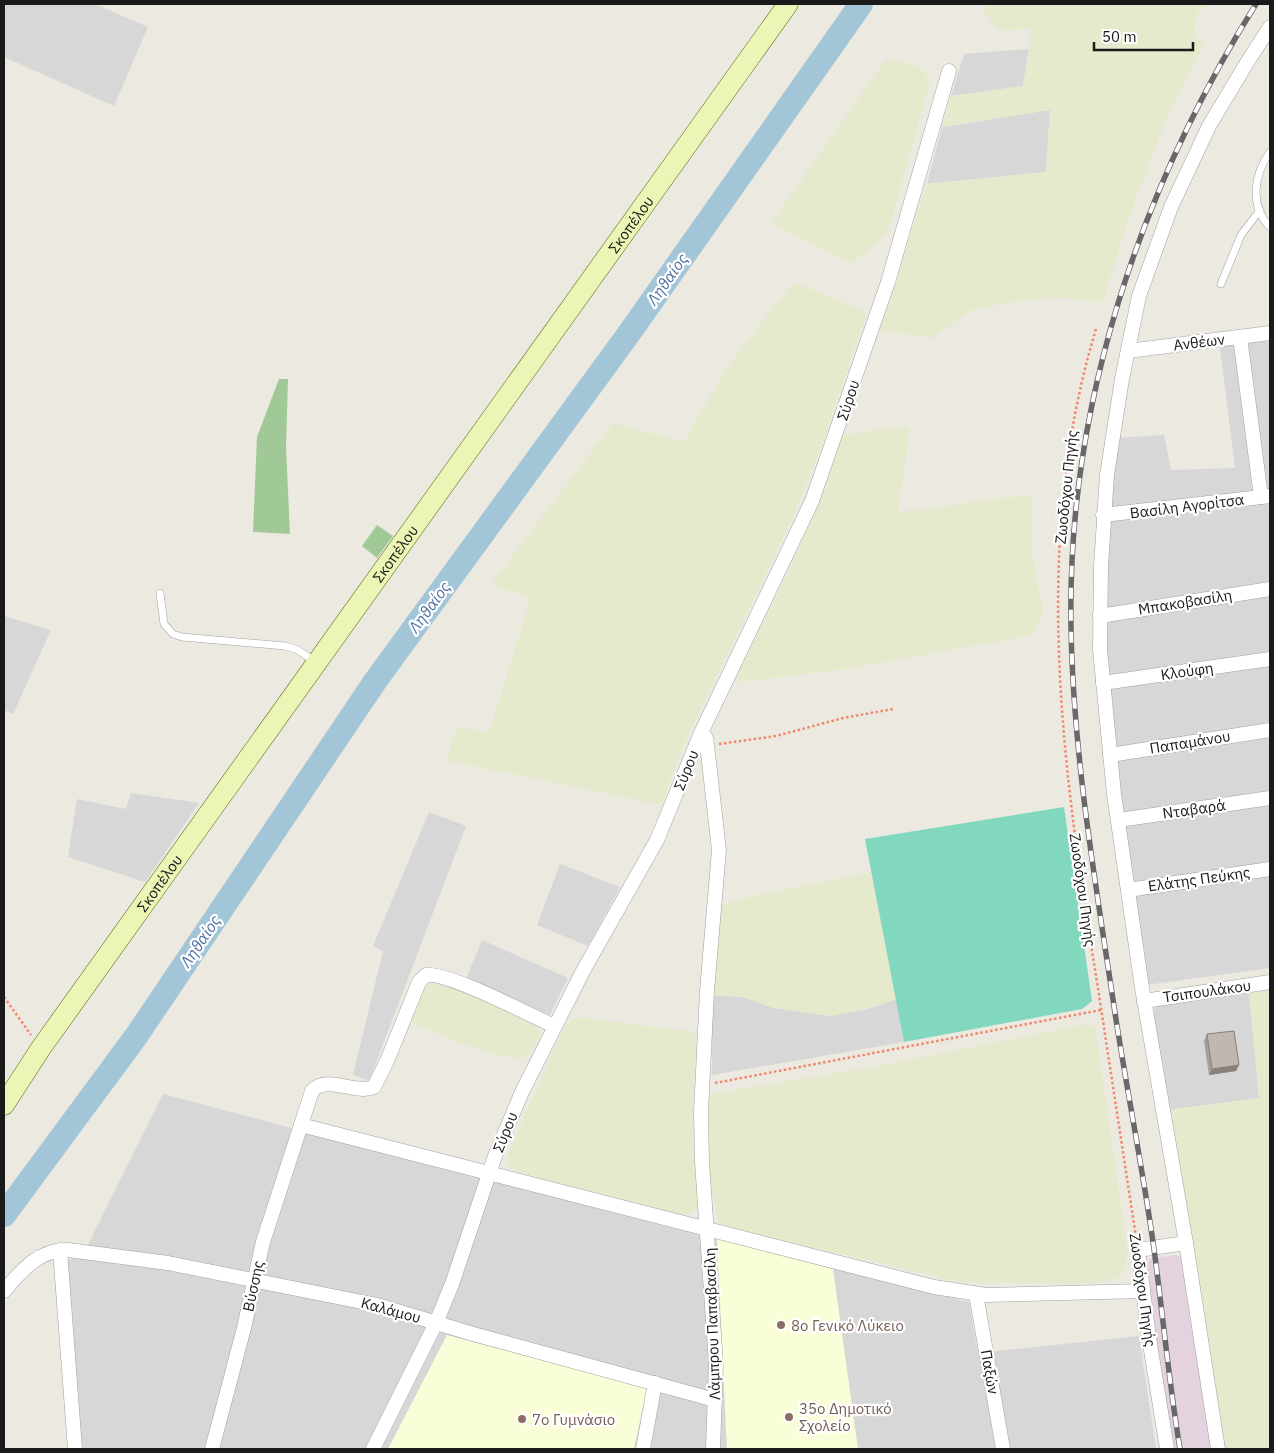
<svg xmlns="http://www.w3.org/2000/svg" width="1274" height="1453" viewBox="0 0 1274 1453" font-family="'IBM Plex Sans',sans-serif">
<rect width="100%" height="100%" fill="#ece9e0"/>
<g fill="#d8d7d7">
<path d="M4,4h91l53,23 -34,79 -110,-49z"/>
<path d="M1029,49l-6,37 -72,10 13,-42z"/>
<path d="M1050,110l-4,62 -119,12 15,-57z"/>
<path d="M1270,337v631l-124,17 -23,-154 -16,-163 -1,-75 10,-155 48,-3 7,35 64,-2 -16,-126z"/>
<path d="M4,616l47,14 -38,84 -9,-4z"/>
<path d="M131,793l68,10 -54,79 -77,-25 9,-58 49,10z"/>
<path d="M429,812l37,14 -97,255 -16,-6 30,-124 -10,-5z"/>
<path d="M560,864l60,23 -32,59 -51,-21z"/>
<path d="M482,940l86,38 -18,37 -84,-36z"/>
<path d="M1249,993l10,105 -91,12 -16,-93 4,-11z"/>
<path d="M712,995l30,2 32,11 56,8 38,-7 28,-10 8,43 -192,33z"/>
<path d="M163,1094l498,131 308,77 9,51 161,-17 17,113h-1074l-15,-189 15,-3z"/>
</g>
<path fill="#e4d2df" d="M1176,1255l5,2 6,31 24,161h-41l-23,-186 5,-5z"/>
<g fill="#f9fdd8">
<path d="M717,1239l116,30 25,180h-131z"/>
<path d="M447,1335l200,53 -13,61h-246z"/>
</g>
<g fill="#e5eacc">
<path d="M987,4h225l-15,8 -4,26 14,2 -46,92 -35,94 -23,76 -37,-4 -43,2 -52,10 -38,28 -53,-8 47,-146 119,-12 4,-62 -108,17 9,-31 72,-10 6,-37v-20l-29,1 -16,-17z"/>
<path d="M886,59l33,7 11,15 -42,152 -38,31 -79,-40z"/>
<path d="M793,282l74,30 -50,146 -25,61 -108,225 -23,61 -215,-45 12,-33 31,5 42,-134 -40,-13 122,-162 71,19 40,-70z"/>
<path d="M910,426l-12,86 132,-17 3,12v52l10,52 -10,24 -188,34 -106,13 -2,-6 56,-113 19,-46 29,-82z"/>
<path d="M871,872l25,127 -28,10 -38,7 -56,-8 -32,-11 -30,-2 7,-90 44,-11z"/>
<path d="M438,980l99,45 3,8 -1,5 -11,17 -8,4 -28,-6 -36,-11 -45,-20 -1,-2 16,-39z"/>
<path d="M1270,990v459h-48l-54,-339 91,-12 -10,-105z"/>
<path d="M578,1017l118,15 -3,67 5,103 -1,5 -8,7h-12l-159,-42 -10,-7v-10l7,-17 47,-105 7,-12z"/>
<path d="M1086,1024l9,3 32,218v17l-8,14 -8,5 -35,3 -117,-2 -215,-51 -25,-8 -8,-39 -3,-39v-43l4,-8 161,-27z"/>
</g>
<g fill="#a0c997">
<path d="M279,379h9l-2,68 4,87 -37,-2 4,-95z"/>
<path d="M377,525l16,11 -16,22 -15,-12z"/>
</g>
<path fill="#81d8bf" d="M1064,807l28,194 -10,8 -178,33 -39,-203z"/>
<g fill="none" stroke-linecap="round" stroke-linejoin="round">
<path stroke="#a2c6d8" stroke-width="24" d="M4,1215l133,-180 239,-355 254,-348 231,-328"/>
<g stroke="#a1a1a1" stroke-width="8">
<g id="service">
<path d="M1270,152c-16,22 -21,54 0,75"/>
<path d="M1221,284l20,-49 19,-25"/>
<path d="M160,593l4,31 9,10 9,3 103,9 11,3 20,13"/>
</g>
</g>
<g stroke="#a1a1a1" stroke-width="15">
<g id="minor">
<path d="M1240,337l21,160"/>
<path d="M1128,351l142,-18"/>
<path d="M1103,515l167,-19"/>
<path d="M1100,616l170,-27"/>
<path d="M1103,683l167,-24"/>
<path d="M701,733l5,5 1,7 12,105 -12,141 -6,121 1,50 14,202 -3,85"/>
<path d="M1110,755l160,-25"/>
<path d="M1119,820l151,-22"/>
<path d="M1128,890l142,-21"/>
<path d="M1144,1001l126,-19"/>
<path d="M301,1125l633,162 52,8 157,-4"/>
<path d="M60,1250l15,199"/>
<path d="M4,1291c17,-20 35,-42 64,-41l100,13 209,42 96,29 242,66"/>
<path d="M976,1294l27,155"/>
<path d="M212,1449l32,-121 19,-86 49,-151c15,-17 43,4 62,-4l13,-26 32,-79 7,-7c22,-3 104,40 128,51"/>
<path d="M373,1449l63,-126 16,-39 43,-128 27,-64 61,-121 74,-131 44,-107 111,-232 76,-219 61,-211"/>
<path d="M643,1449l12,-66"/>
<path d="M1167,1449l-18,-111 -11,-88 48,-7"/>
<path d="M1218,1449l-32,-206 -44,-255 -28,-194 -14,-145 1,-83 6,-91 15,-96 17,-83 32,-89 38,-81 39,-65 22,-34"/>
</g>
</g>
<g stroke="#55690a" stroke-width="21">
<g id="secondary">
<path id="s1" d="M4,1105l37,-57 747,-1044"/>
</g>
</g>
<g stroke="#f1876b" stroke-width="2.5" stroke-dasharray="2.5 2.5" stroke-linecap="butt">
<path d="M1096,329c-65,214 -34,437 1,653 13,85 26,170 39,255"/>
<path d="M719,744l57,-8 67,-18 50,-9"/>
<path d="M4,997l27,38"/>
<path d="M715,1083l386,-73"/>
</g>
<use href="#service" stroke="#fff" stroke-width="7"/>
<use href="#minor" stroke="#fff" stroke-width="14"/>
<use href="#secondary" stroke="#ebf5b5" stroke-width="20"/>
<g stroke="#686868" stroke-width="5.5">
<path id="rail" d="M1180,1449c-11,-66 -17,-133 -26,-200 -11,-79 -27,-158 -39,-236 -19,-128 -42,-257 -44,-387 -4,-221 69,-436 185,-622"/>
</g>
<use href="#rail" stroke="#fff" stroke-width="4" stroke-dasharray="11" stroke-linecap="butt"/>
</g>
<path fill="#a59e97" d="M1207,1034l29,37 -27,4 -5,-34z"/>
<path fill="#86817b" d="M1239,1065l-3,6 -27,4 3,-6z"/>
<path fill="#c0b8b0" stroke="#86817b" d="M1234,1031l5,34 -27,4 -5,-35z"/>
<g fill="#8d6e63" stroke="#fff" stroke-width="2">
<circle cx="781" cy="1325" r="5"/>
<circle cx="789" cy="1417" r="5"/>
<circle cx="522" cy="1419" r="5"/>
</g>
<g text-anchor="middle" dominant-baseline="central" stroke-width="4.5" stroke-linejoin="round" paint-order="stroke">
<g font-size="15" fill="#1a1a1a" stroke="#fff">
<text stroke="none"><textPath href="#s1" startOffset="1081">Σκοπέλου</textPath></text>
<text transform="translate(1199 342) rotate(-7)">Ανθέων</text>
<text transform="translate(848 400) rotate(-72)">Σύρου</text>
<text transform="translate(1066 487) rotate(-84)">Ζωοδόχου Πηγής</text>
<text transform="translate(1187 506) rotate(-7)">Βασίλη Αγορίτσα</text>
<text stroke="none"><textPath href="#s1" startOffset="676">Σκοπέλου</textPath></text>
<text transform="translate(1185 602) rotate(-9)">Μπακοβασίλη</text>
<text transform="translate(1187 671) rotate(-8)">Κλούφη</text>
<text transform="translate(1190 742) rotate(-9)">Παπαμάνου</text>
<text transform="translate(686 770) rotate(-68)">Σύρου</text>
<text transform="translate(1194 809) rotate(-8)">Νταβαρά</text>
<text transform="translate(1199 879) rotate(-8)">Ελάτης Πεύκης</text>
<text stroke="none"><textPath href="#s1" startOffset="271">Σκοπέλου</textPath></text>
<text transform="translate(1083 890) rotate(82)">Ζωοδόχου Πηγής</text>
<text transform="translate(1207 991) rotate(-8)">Τσιπουλάκου</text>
<text transform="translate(505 1132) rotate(-68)">Σύρου</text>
<text transform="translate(253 1286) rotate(-78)">Βύσσης</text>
<text transform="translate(1143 1290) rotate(82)">Ζωοδόχου Πηγής</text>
<text transform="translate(391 1310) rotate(15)">Καλάμου</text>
<text transform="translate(712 1324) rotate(-92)">Λάμπρου Παπαβασίλη</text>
<text transform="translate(990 1372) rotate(80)">Παξών</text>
</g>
<g font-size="15" fill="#785e54" stroke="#fff" text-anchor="start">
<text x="791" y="1325">8ο Γενικό Λύκειο</text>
<text x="799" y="1408">35ο Δημοτικό<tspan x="799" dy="17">Σχολείο</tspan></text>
<text x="532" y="1419">7ο Γυμνάσιο</text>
</g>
<g font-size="16" font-style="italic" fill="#4d6fa4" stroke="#fff">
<text transform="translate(667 279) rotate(-55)">Ληθαίος</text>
<text transform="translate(429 607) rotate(-54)">Ληθαίος</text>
<text transform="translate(200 941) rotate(-56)">Ληθαίος</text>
</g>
</g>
<rect width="1274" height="1453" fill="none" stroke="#1a1a1a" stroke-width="10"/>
<path d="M1094 42v8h99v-8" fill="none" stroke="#1a1a1a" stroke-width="2.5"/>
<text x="1102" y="42" font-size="15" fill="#1a1a1a" stroke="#ffffff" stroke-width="4" paint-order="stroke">50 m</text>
</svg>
